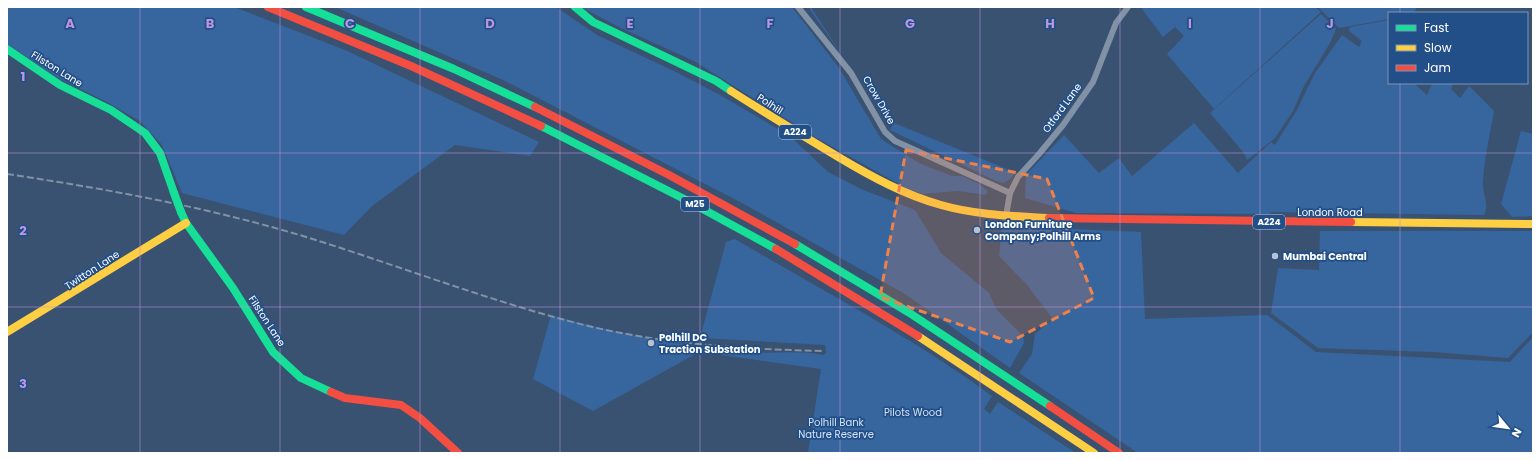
<svg xmlns="http://www.w3.org/2000/svg" width="1540" height="460" viewBox="0 0 1540 460" font-family="Poppins,sans-serif">
<rect width="100%" height="100%" fill="#3a5271"/>
<g fill="#37659e">
<path d="M7,7h227l111,43 194,92 -9,14 -75,-11 -83,61 -28,29 -162,-42 -20,-48 -22,-24 -35,-20 -45,-22 -53,-35z"/>
<path d="M335,7h221l41,28 77,36 46,24 46,27 25,15 37,35 33,17 54,21 26,43 48,40 8,17 26,26 1,7 -14,25 -105,-74 -163,-91 -239,-123z"/>
<path d="M581,7h211l47,61 42,71 38,24 33,13h10l17,8 9,7 -2,4 -28,-4 -35,3 -17,-6 -91,-51 -121,-76 -73,-33z"/>
<path d="M808,7h3l29,45z"/>
<path d="M1144,7h171l6,5 -107,97 -47,-55 17,-18 -9,-9 -12,10 -21,-28z"/>
<path d="M1318,7h99l-3,6h-25v6l-50,9z"/>
<path d="M1321,14l15,15 -6,14 -26,43 -11,25 -18,27 -28,22 -3,-7 -34,-40z"/>
<path d="M1389,20v63h25l13,12 5,-12h21l-2,6 9,9 9,-12 25,25c-4,24 -10,48 -11,71 -1,13 7,21 1,33l-212,-3 -3,2 -193,-1 -51,-15 1,-23 38,-40 35,38 20,-15 13,18 62,-53 44,50 33,-31 4,3 22,-35 18,-37 27,-38 17,12 3,-6 -13,-10 1,-4z"/>
<path d="M894,123l120,49c-1,6 -6,9 -12,11l-8,-3 -104,-50z"/>
<path d="M1521,131l12,3v82l-21,1 -11,-13z"/>
<path d="M1002,226l139,6 4,87 122,-4 49,37 194,10 23,-25v116h-395l-119,-80 13,-19 3,-20 18,-15 -26,-34 -28,-29z"/>
<path d="M1320,231h213v101l-25,26 -74,-6 -116,-4 -47,-35 7,-45 41,2z"/>
<path d="M735,239c86,51 177,98 257,157l-8,13 6,5 8,-12 78,51h-268l13,-84 -122,-17 -106,59 -60,-32 18,-64c62,17 124,30 187,37 28,3 58,-3 85,3l3,-2 -1,-8 -125,-7 26,-96z"/>
</g>
<g fill="none" stroke-linecap="round" stroke-linejoin="round">
<g stroke="#8192a7" stroke-width="6">
<path d="M798,7l53,66 34,59 10,9 115,52"/>
<path d="M1006,216l4,-23 8,-16 21,-23 24,-29 30,-43 23,-59 12,-16"/>
</g>
<g stroke="#16e098" stroke-width="8">
<path d="M306,7l148,62 81,38"/>
<path d="M575,7l18,15 123,59 15,10"/>
<path d="M7,49l53,36 51,25 34,23 15,20 14,40"/>
<path d="M541,126l149,76 86,47"/>
<path d="M181,212l5,11 47,65 40,64 28,26 30,14"/>
<path d="M795,244l113,68 142,94"/>
</g>
<g stroke="#ffcf43" stroke-width="8">
<path d="M731,91c36,23 72,45 109,67 32,19 65,37 101,47 35,10 72,11 108,13"/>
<path d="M1351,222l182,2"/>
<path d="M7,332l179,-109"/>
<path d="M918,336l176,117"/>
</g>
<g stroke="#f24e42" stroke-width="8">
<path d="M268,7l143,59 130,60"/>
<path d="M535,107l134,68 126,69"/>
<path d="M1049,218l302,4"/>
<path d="M776,249l142,87"/>
<path d="M331,392l14,6 56,7 19,13 38,35"/>
<path d="M1050,406l69,47"/>
</g>
<path stroke="#8192a4" stroke-width="2" stroke-dasharray="7 3" stroke-linecap="butt" d="M7,174c100,15 199,33 296,62 94,29 186,65 281,89 78,19 158,24 238,26"/>
<path stroke="#16e098" stroke-width="8" d="M174,193l7,19"/>
</g>
<path fill="#ee8249" fill-opacity="0.2" stroke="#ee8249" stroke-width="3" stroke-dasharray="8 5" stroke-linejoin="round" d="M906,150l141,29 47,119 -84,44 -130,-45z"/>
<path fill="none" stroke="#bd96df" stroke-width="1" stroke-opacity="0.55" d="M140,7v446M280,7v446M420,7v446M560,7v446M700,7v446M840,7v446M980,7v446M1120,7v446M1260,7v446M1400,7v6M1400,83v370M7,153h1526M7,307h1526"/>
<g fill="#bac2cd" stroke="#234f88" stroke-width="1.5">
<circle cx="977" cy="230" r="4"/>
<circle cx="1275" cy="256" r="4"/>
<circle cx="651" cy="343" r="4"/>
</g>
<g text-anchor="middle" dominant-baseline="central" stroke-width="3.5" stroke-linejoin="round" paint-order="stroke">
<g fill="#234f88" stroke="#bdcadb" stroke-width="1">
<rect x="779" y="125" width="32" height="14" rx="3"/>
<rect x="681" y="197" width="28" height="14" rx="3"/>
<rect x="1253" y="215" width="32" height="14" rx="3"/>
</g>
<g font-size="9" font-weight="bold" fill="#fff">
<text x="795" y="132">A224</text>
<text x="695" y="204">M25</text>
<text x="1269" y="222">A224</text>
</g>
<g font-size="10" fill="#fff" stroke="#234f88">
<text transform="translate(57 69) rotate(32)">Filston Lane</text>
<text transform="translate(879 100) rotate(60)">Crow Drive</text>
<text transform="translate(770 104) rotate(33)">Polhill</text>
<text transform="translate(1062 108) rotate(-54)">Otford Lane</text>
<text x="1330" y="212">London Road</text>
<text transform="translate(92 270) rotate(-33)">Twitton Lane</text>
<text transform="translate(267 321) rotate(57)">Filston Lane</text>
</g>
<g font-size="10" font-weight="bold" fill="#fff" stroke="#234f88" text-anchor="start">
<text x="985" y="224">London Furniture<tspan x="985" dy="12">Company;Polhill Arms</tspan></text>
<text x="1283" y="256">Mumbai Central</text>
<text x="659" y="337">Polhill DC<tspan x="659" dy="12">Traction Substation</tspan></text>
</g>
<g font-size="10" fill="#d3e3f7" stroke="#234f88">
<text x="913" y="412">Pilots Wood</text>
<text x="836" y="422">Polhill Bank<tspan x="836" dy="12">Nature Reserve</tspan></text>
</g>
</g>
<g font-size="13" text-anchor="middle" font-weight="bold" fill="#bd96df" stroke="#234f88" stroke-width="3.5" stroke-linejoin="round" paint-order="stroke">
<text x="70" y="28">A</text>
<text x="210" y="28">B</text>
<text x="350" y="28">C</text>
<text x="490" y="28">D</text>
<text x="630" y="28">E</text>
<text x="770" y="28">F</text>
<text x="910" y="28">G</text>
<text x="1050" y="28">H</text>
<text x="1190" y="28">I</text>
<text x="1330" y="28">J</text>
<text x="23" y="81">1</text>
<text x="23" y="235">2</text>
<text x="23" y="388">3</text>
</g>
<rect width="1540" height="460" fill="none" stroke="#ffffff" stroke-width="16"/>
<rect x="1388" y="12" width="140" height="72" fill="#234f88" stroke="#7b95b8"/>
<rect x="1396" y="25" width="20" height="6" fill="#16e098" stroke="#7b95b8"/>
<text x="1424" y="32" font-size="12" fill="#ffffff">Fast</text>
<rect x="1396" y="45" width="20" height="6" fill="#ffcf43" stroke="#7b95b8"/>
<text x="1424" y="52" font-size="12" fill="#ffffff">Slow</text>
<rect x="1396" y="65" width="20" height="6" fill="#f24e42" stroke="#7b95b8"/>
<text x="1424" y="72" font-size="12" fill="#ffffff">Jam</text>
<g transform="translate(1508 428) rotate(119)" stroke="#234f88" stroke-width="3" paint-order="stroke">
<path d="M0-3L7 15L0 10L-7 15Z" fill="#ffffff"/>
<text y="-6" font-size="11" font-weight="bold" text-anchor="middle" fill="#ffffff">N</text>
</g>
</svg>
